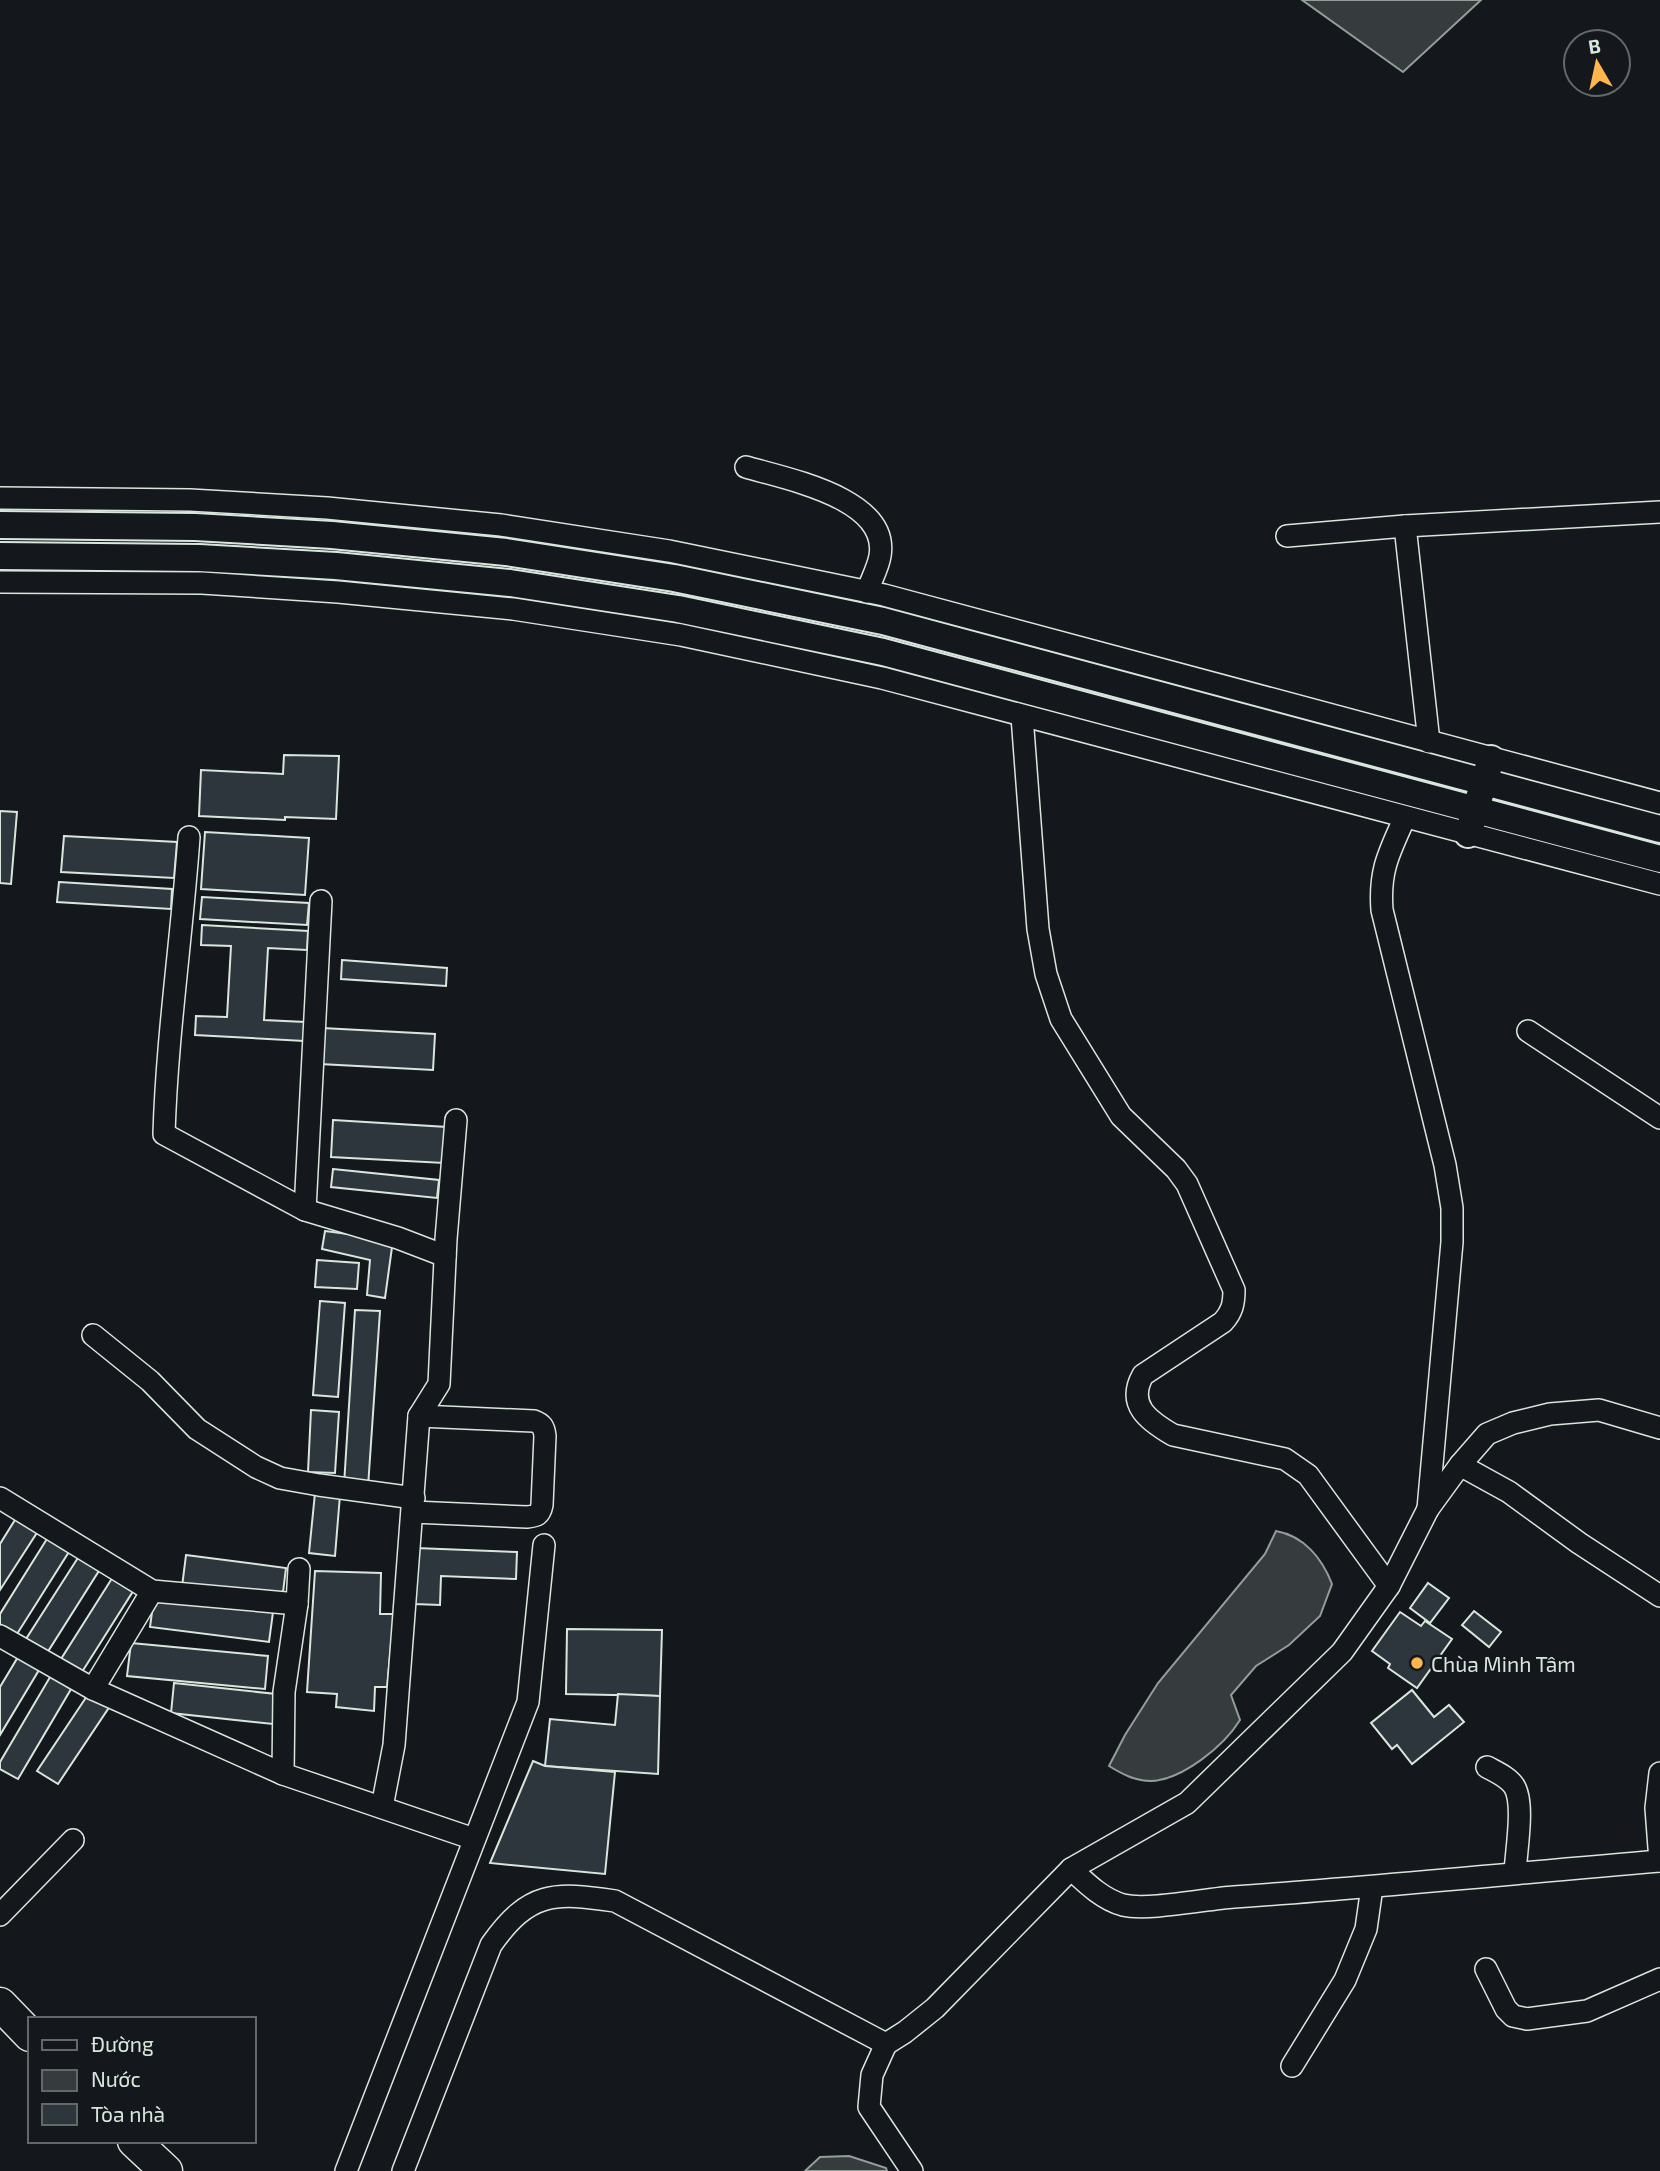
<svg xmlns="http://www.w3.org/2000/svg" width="1660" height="2171" viewBox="0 0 1660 2171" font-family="'Exo 2',sans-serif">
<rect width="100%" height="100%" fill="#14181c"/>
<g fill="#363b3e" stroke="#939e99" stroke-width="2">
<path d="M1302,0h179l-78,72z"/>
<path d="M1276,1531c28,5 46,27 56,53l-12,32 -31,29 -33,21 -25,29 9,25c-16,26 -58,60 -89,61 -16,0 -29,-7 -42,-15l16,-31 33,-52 107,-129z"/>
<path d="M849,2156l37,12 1,3h-82l15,-14z"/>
</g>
<g fill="#2c363c" stroke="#d8e6dc" stroke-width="2">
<path d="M284,755l55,1 -3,63 -51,-2v3l-86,-4 2,-46 82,4z"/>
<path d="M0,811l17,1 -6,72 -11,-1z"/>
<path d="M205,832l104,6 -4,57 -104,-6z"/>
<path d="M64,836l113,6 -3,36 -113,-6z"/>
<path d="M59,882l113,7 -1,20 -114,-7z"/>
<path d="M202,897l107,6 -2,22 -107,-6z"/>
<path d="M202,925l106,6 -1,19 -39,-2 -4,72 41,2 -1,19 -109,-6 1,-19 31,1 4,-71 -30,-1z"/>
<path d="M342,960l105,8 -1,18 -105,-7z"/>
<path d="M322,1028l113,6 -2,36 -113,-6z"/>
<path d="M333,1120l114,7 -3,36 -113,-6z"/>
<path d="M333,1169l106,11 -2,18 -106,-11z"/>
<path d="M325,1231l68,9 -8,58 -18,-3 3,-35 -48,-11z"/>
<path d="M317,1260l42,3 -2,26 -42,-2z"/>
<path d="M320,1301l25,2 -7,94 -25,-2z"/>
<path d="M355,1310l25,1 -12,176 -24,-2z"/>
<path d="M311,1410l28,2 -4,61 -27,-1z"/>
<path d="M315,1493l25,2 -5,61 -26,-3z"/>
<path d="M18,1515l22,13 -40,62v-46z"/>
<path d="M50,1534l22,13 -55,87 -17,-10v-10z"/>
<path d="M416,1548l101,4 -1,27 -75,-3 -1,29 -26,-1z"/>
<path d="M81,1553l21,13 -55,87 -21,-14z"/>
<path d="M186,1555l100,13 -4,32 -100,-13z"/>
<path d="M315,1571l66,2 -1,41h14l-7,73h-12l-1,24 -38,-4 1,-13 -30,-2z"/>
<path d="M116,1572l21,13 -55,87 -21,-13z"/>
<path d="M1428,1583l21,15 -19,25 -20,-15z"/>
<path d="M154,1597l119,15 -4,30 -119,-15z"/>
<path d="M1474,1611l27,21 -12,15 -27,-22z"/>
<path d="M1400,1612l21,14 4,-5 27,18 -35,49 -29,-20 2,-4 -18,-13z"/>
<path d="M567,1629l95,1 -2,66 -94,-2z"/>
<path d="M131,1643l137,13 -3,33 -138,-13z"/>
<path d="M21,1652l21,13 -42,70v-48z"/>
<path d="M53,1672l21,12 -56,95 -18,-10v-7z"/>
<path d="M174,1683l102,11 -3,30 -102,-11z"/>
<path d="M1412,1690l22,27 15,-12 15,17 -52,42 -15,-19 -5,4 -21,-26z"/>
<path d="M89,1693l21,13 -52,78 -21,-13z"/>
<path d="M618,1694l42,2 -2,78 -113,-8 5,-47 65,6z"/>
<path d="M533,1761l12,5 70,6 -10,102 -115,-11z"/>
</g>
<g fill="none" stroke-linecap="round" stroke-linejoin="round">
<g stroke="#d8e6dc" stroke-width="24">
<g id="minor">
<path d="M746,467c40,12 144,31 134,89 -2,12 -9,24 -13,36"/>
<path d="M0,498l190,2 137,8 174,17 168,26 215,44 776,208"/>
<path d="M1405,526l24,216"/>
<path d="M1287,536l118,-10 255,-14"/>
<path d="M0,582l202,1 136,9 175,17 168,26 201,43 778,206"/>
<path d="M1405,817c-16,36 -26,53 -23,93l63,255 7,43v34l-24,267"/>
<path d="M189,837c-7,99 -22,198 -25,297l141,76 93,28 47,18"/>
<path d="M1528,1031l132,87"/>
<path d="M305,1210l16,-309"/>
<path d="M93,1335l57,46 47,48 59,38 24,11 39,7 95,13"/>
<path d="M1460,1465l49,27 70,51 81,53"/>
<path d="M0,1498l152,93 145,13"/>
<path d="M413,1512l114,5c10,-1 13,-2 15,-12l3,-69c-1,-9 -3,-12 -11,-15l-115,-5"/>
<path d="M299,1569l-2,35 -13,88 -1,82 191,65"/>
<path d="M1389,1586l39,-77 32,-44 27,-31 26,-11 37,-9 49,-4 61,18"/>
<path d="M0,1636l93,53 190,85"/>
<path d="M93,1689l59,-98"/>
<path d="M1487,1767c9,5 21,10 27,19 11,17 2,65 1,87"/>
<path d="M1660,1773l-4,35 4,53"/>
<path d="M382,1807l12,-62 25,-329 20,-32 7,-145 10,-119"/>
<path d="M1071,1869c15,14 31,30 52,36 25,6 82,-6 111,-8 142,-10 284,-24 426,-36"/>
<path d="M0,1915l73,-75"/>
<path d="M1486,1969l20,40 7,7 14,3 60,-8 73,-32"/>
<path d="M886,2044l-14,31 -3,32 43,64"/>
<path d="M1292,2066l53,-86 21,-51 6,-42"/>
<path d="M346,2171l182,-469 16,-157"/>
<path d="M403,2171l88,-226c38,-54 63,-53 124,-44l271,143 19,-12 30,-24 136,-139 116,-66 155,-151 47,-66 -81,-111 -23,-16 -112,-24c-24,-14 -47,-30 -30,-60l80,-53c9,-10 11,-18 11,-32l-47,-106 -11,-15 -55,-53 -60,-97 -15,-45 -8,-45 -16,-213"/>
</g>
</g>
<g stroke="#d8e6dc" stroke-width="30">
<g id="major">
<path d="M0,525l195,2 137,8 174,17 168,26 209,43 777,208"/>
<path d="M0,556l199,2 137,8 174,17 168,26 205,43 777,207"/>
<path d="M1468,834l23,-75"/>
</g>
</g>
<g stroke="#d8e6dc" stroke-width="35">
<g id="highway">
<path d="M0,2004l30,31"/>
<path d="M134,2141l32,30"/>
</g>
</g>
<use href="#minor" stroke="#14181c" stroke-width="21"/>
<use href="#major" stroke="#14181c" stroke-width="26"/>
<use href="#highway" stroke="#14181c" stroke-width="32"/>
</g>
<circle fill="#ffb74d" stroke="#14181c" stroke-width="2.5" cx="1417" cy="1663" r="7"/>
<g text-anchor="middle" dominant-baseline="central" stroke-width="5" stroke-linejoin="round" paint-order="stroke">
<g font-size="21" fill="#d8e6dc" stroke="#14181c" text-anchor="start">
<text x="1431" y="1663">Chùa Minh Tâm</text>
</g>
</g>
<rect x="28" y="2017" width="228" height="126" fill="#14181c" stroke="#626a69" stroke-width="2"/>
<rect x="42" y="2040" width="35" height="10" fill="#14181c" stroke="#626a69" stroke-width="2"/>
<text x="91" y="2052" font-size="21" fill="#d8e6dc">Đường</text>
<rect x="42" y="2070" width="35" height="21" fill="#363b3e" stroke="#626a69" stroke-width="2"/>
<text x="91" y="2087" font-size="21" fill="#d8e6dc">Nước</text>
<rect x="42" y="2104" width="35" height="21" fill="#2c363c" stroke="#626a69" stroke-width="2"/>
<text x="91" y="2122" font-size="21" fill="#d8e6dc">Tòa nhà</text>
<g transform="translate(1597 63) rotate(351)"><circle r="33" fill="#14181c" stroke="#626a69" stroke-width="2"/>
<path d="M0-5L12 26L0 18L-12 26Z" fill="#ffb74d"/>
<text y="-10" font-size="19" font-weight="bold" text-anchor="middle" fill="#d8e6dc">B</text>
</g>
</svg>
